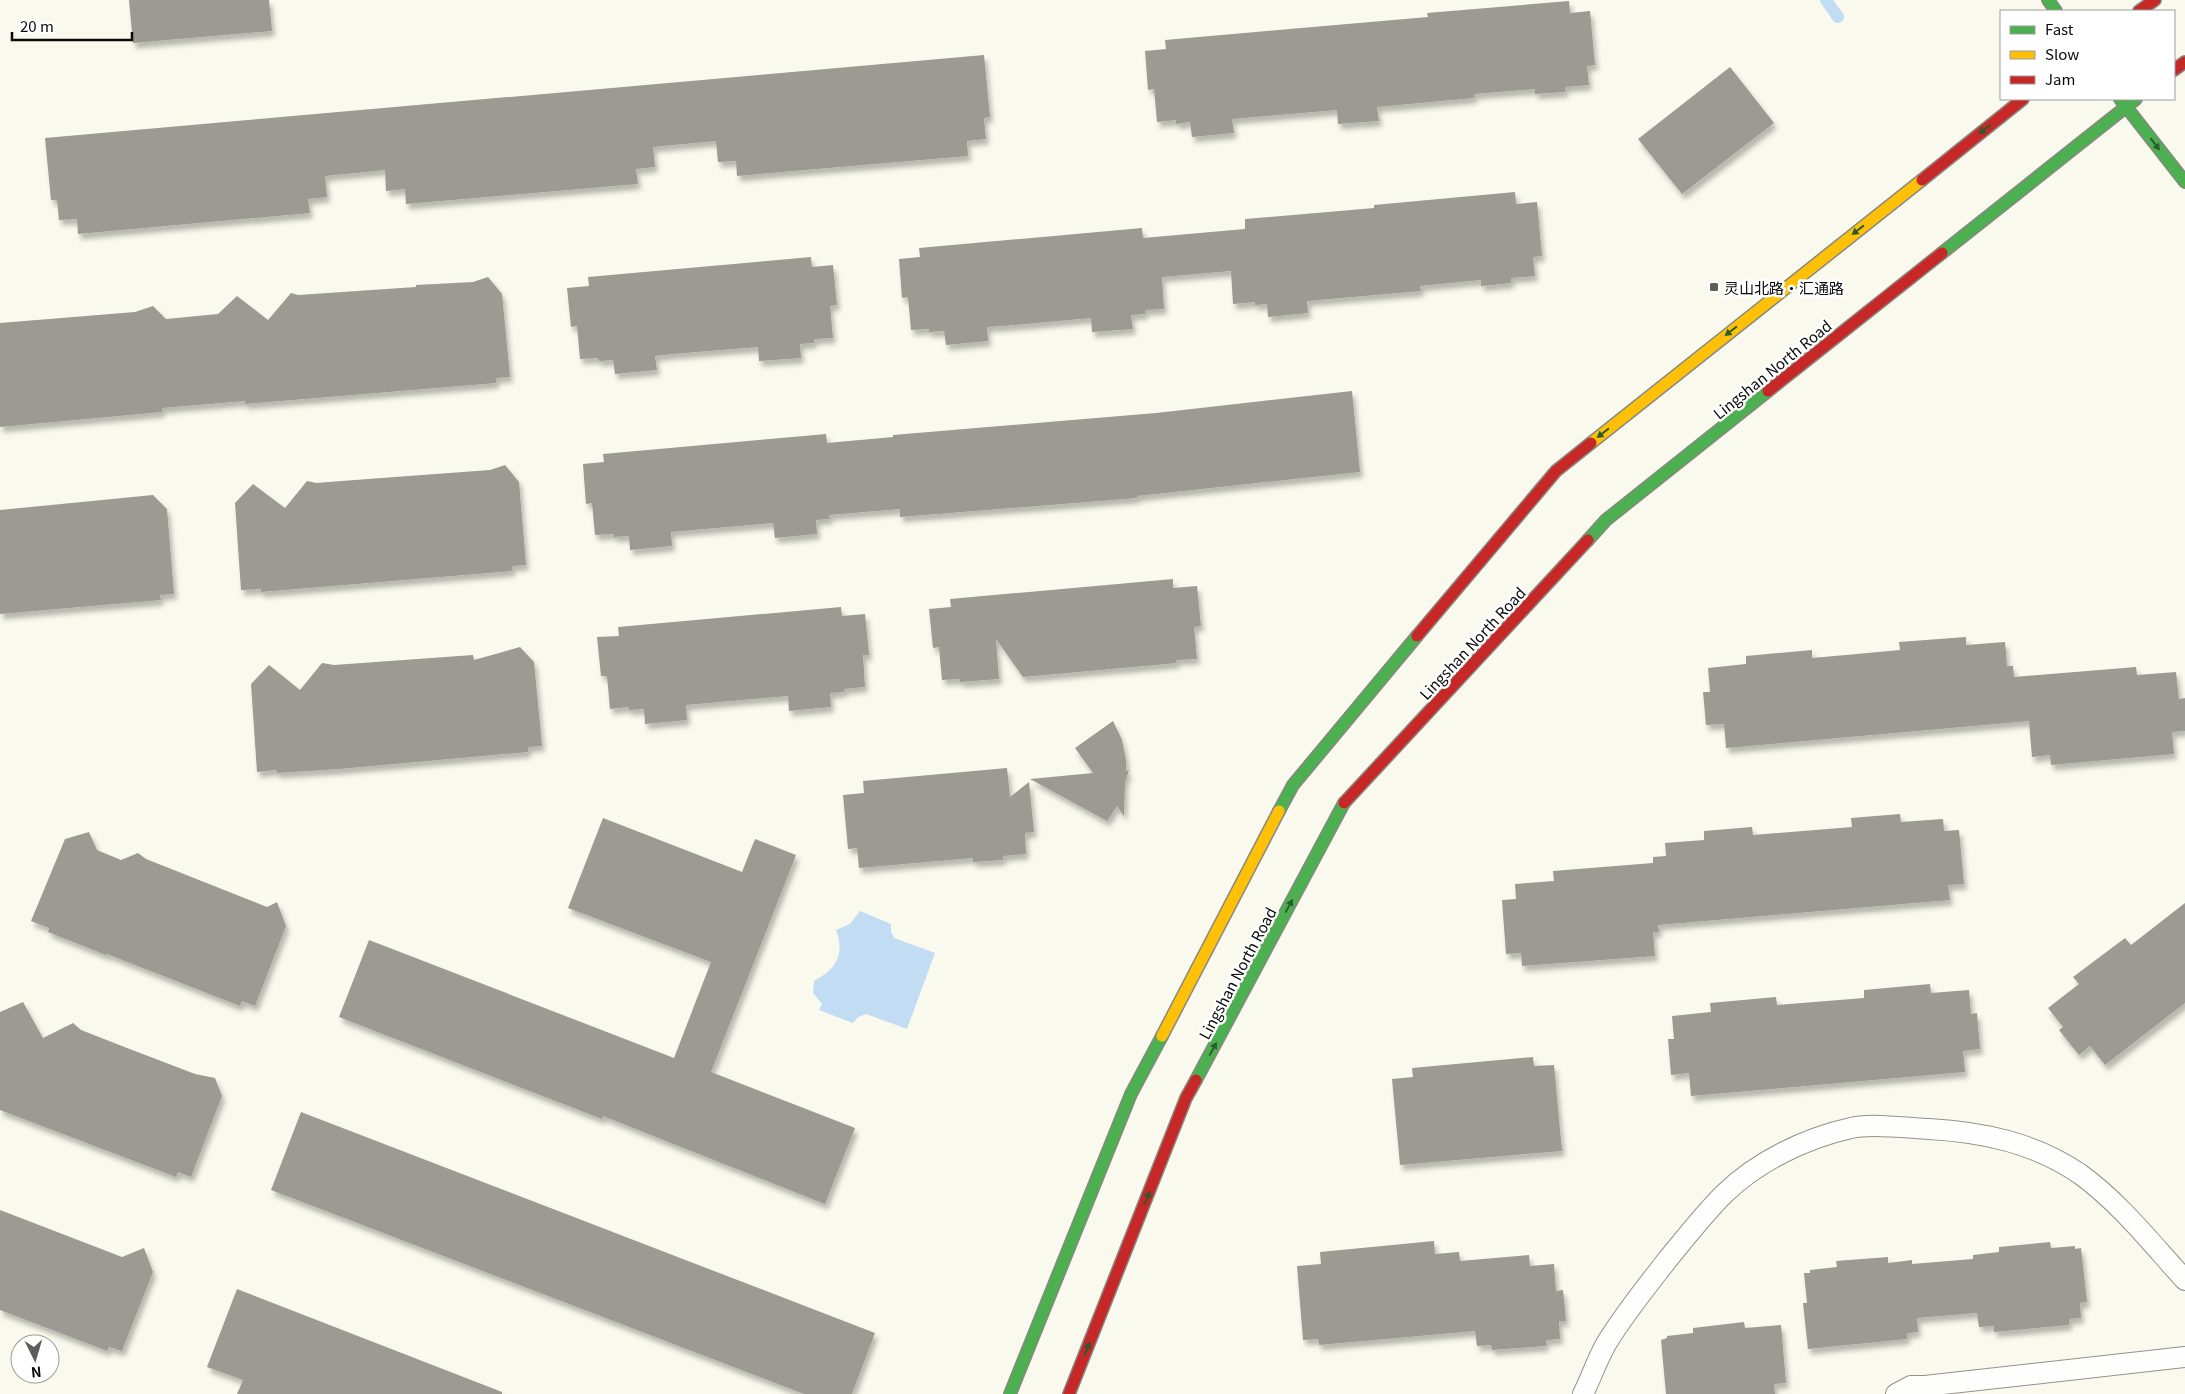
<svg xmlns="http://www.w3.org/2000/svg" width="2185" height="1394" viewBox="0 0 2185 1394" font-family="Georgia,'Noto Sans SC',serif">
<defs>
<filter id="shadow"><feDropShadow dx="3" dy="5.5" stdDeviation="2.5" flood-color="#0004"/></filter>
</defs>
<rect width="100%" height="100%" fill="#f9f9ed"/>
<path fill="#c2dcf4" d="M860,911l31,13v8l3,6 41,15 -28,76 -41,-15 -8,3 -5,6 -34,-13 3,-6 -9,-11 1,-12c23,-12 31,-27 22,-51l14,-6z"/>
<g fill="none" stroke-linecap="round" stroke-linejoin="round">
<path stroke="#c2dcf4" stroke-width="12" d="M1826,0l12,17"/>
</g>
<g fill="#9c9a93" filter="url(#shadow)">
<path d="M129,0h140l3,31 -139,12z"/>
<path d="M1569,1l1,12 20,-2 5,54 -8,1 2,19 -24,2v5l-30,2v-5l-61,5v4l-97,9 2,14 -41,3 -1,-14 -105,9 2,14 -42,4 -2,-15 -14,2v-4l-19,2 -3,-33 -6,1 -3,-39 21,-2 -1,-9 263,-23 -1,-4z"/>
<path d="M984,55l6,62 -6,1 2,21 -19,2 1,15 -231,20 -1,-15 -18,1 -2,-21 -63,6 2,20 -19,2 2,15 -232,20 -1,-15 -19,2 -1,-21 -60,6 2,21 -19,2 2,14 -232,21 -1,-15 -18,1 -2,-20h-6l-6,-62z"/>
<path d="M1730,67l44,56 -92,71 -44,-55z"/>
<path d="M1515,192l1,12 21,-2 5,54 -9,1 2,19 -24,2v5l-30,3v-6l-61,6 1,5 -114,10 1,12 -40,4 -1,-13 -12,1v-3l-22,2 -2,-33 -69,6 2,32 -19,1v4l-14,1 2,14 -41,3 -1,-14 -88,8 -16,1 1,14 -42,4 -2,-14 -15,1v-3l-18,1 -3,-33 -6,1 -3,-39 21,-2 -1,-9 223,-20 1,10 102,-9v-10l129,-11v-3z"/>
<path d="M811,257l1,10 21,-2 4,40 -7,1 3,32 -19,1v4l-14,1 1,14 -42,3 -1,-14 -86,7 -17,2 2,14 -42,4 -2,-14 -14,1 -1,-3 -18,1 -3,-33 -6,1 -4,-39 22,-2 -1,-9z"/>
<path d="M488,277l14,17 8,83 -14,1v5l-251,21v-3l-83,7v4l-162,15v-104l135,-11 18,-6 13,13 52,-5 19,-18 31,24 23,-27 7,2 118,-8v-2l57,-3z"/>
<path d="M1352,391l8,81 -223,24v2l-237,19v-8l-71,6 1,4 -14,1 1,14 -42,4 -2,-15 -102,9 1,14 -42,4 -1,-14 -15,1v-3l-19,1 -3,-32 -6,1 -3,-40 21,-2 -1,-8 223,-20 1,9 66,-6v-2l263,-22z"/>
<path d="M505,465l14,17 7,83 -14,1v5l-251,21v-3l-20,1 -6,-87 18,-19 32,24 22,-27 9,2 52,-4 122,-9z"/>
<path d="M153,495l14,14 7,85 -14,1 1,5 -161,14v-104z"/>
<path d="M1173,579v9l24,-2 4,40 -7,1 3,32 -21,1 1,3 -154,14 -27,-38 3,40 -39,3v-3l-18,1 -3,-33 -6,1 -4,-39 22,-2 -1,-8z"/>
<path d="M841,607l1,9 23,-2 4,41h-6l2,32 -21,2v3l-14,1 1,14 -42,4 -1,-15 -102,9 1,15 -42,4 -1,-15 -15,1 -1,-3 -18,2 -3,-33h-6l-4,-39 22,-1 -1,-9z"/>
<path d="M1966,637v8l39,-3 2,24h6l1,11 122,-10 1,8 39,-3 3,27 6,-1v33l-13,1 2,22 -123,11 -1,-10 -18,2 -3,-36 -303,27 -2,-24 -18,1 -3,-33h7l-2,-24 38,-4v-8l66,-6v8l34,-3 54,-5 -1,-8z"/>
<path d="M520,647l14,15 8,84 -14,1v5l-189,17 -62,4 -1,-3 -19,2 -6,-88 18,-19 31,25 22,-27 12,2 139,-10 1,5z"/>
<path d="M1113,721l9,19 4,20v11l3,-1 -4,12 -1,34 -7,-10 -10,15 -77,-42 63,-6 -18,-25z"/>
<path d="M1007,768l3,29 19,-15 5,50 -9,1 1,21 -23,2v4l-30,2v-4l-114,10 -2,-20 -9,1 -5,-54 21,-2 -1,-12z"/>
<path d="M1900,814l1,8 42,-3 1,12 15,-1 5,54 -16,1 2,15 -292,25 1,7h-6l2,24 -133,10 -1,-13 -15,1 -4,-54 14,-1 -1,-15 39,-3 -1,-10 100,-8v-6l13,-1 -1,-13 39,-3v-9l48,-4 1,8 99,-8 -1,-9z"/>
<path d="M603,818l139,54 13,-33 41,16 -85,217 144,56 -30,76 -222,-88 -1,3 -263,-102 30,-77 305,118 37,-96 -143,-54z"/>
<path d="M89,832l8,18 24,10 17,-7 8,6 121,48 10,-5 9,24 -31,80 -13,-5 -2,5 -133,-52 -1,1 -58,-23 1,-4 -18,-7 34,-82z"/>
<path d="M2185,903v100l-80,62 -15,-19 -11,9 -20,-25 4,-3 -15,-19 31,-24 -6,-7 52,-39 6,7z"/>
<path d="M1930,984l1,9 38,-3 2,24 6,-1 3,36 -17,2 2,21 -274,24 -2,-23 -18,2 -3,-36h6l-2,-23 39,-4 -1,-9 66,-6 1,8 87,-7v-8z"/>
<path d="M23,1002l20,36 30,-15 8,7 46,18 68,26 20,4 7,18 -31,81 -13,-5 -2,5 -176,-67v-98z"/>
<path d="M1533,1057l1,9 20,-1 8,86 -162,14 -8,-86 21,-2 -1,-9z"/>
<path d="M301,1112l574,221 -23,61h-48l-533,-204z"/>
<path d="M0,1210l122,47 22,-9 9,24 -31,79 -13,-4 -2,4 -107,-41z"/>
<path d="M1434,1241l1,13 24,-2 1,9 69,-6 1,11 24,-2 2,27 7,-1 3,31h-7l1,18 -14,1v6l-54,4 -1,-5 -14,1 -2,-15 -156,14 -1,-6 -15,1 -6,-74 24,-2 -1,-12z"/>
<path d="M2050,1242l1,6 24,-2v3l6,-1 6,54 -7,1 1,15 -12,1v6l-75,7v-6l-15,1 -2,-14 -60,5 1,14 -11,1v6l-99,10 -5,-46h4l-3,-30h6v-3l27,-3 -1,-6 52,-4v6l24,-3v4l61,-5v-4l26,-3v-5z"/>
<path d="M237,1289l265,103v2h-265l6,-14 -36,-13z"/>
<path d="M1744,1322l1,6 36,-3 5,58 -12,1 1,10h-109l-5,-54 6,-2v-2l26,-3v-5z"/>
</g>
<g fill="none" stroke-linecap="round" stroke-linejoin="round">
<g stroke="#92928c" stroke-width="22">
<g id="lane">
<path d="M1583,1394c8,-16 14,-34 23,-50 18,-30 41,-58 62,-85 18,-22 36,-45 56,-65 34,-33 82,-56 127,-66 18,-5 58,0 78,1 54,3 106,14 151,45 40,29 72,70 105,106"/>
<path d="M1896,1394l15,-8h14l260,-29"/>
</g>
</g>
<g stroke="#888883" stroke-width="14">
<g id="fast">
<path d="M2048,0l8,11"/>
<path d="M2120,99l65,83"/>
<path d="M1942,253l194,-154"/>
<path d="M1588,540l18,-20 162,-129"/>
<path d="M1279,811l14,-26 124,-149"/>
<path d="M1196,1080l148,-277"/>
<path d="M1010,1394l121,-300 31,-58"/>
</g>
</g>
<g stroke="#888883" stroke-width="14">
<g id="slow">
<path d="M1591,443l331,-263"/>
<path d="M1162,1036l117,-225"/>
</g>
</g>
<g stroke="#888883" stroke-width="14">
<g id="jam">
<path d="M2139,11l16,-11"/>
<path d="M2174,70l11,-8"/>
<path d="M1922,180l101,-81"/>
<path d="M1768,391l174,-138"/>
<path d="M1417,636l139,-165 35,-28"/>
<path d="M1344,803l244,-263"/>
<path d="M1069,1394l117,-296 10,-18"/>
</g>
</g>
<use href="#lane" stroke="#fefefc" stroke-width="20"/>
<use href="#fast" stroke="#4caf50" stroke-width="11"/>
<use href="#slow" stroke="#ffc107" stroke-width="11"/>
<use href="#jam" stroke="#c62828" stroke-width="11"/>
</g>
<defs><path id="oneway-solid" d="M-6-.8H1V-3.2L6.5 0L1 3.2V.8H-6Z" transform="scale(1.25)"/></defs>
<g fill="#2b5c2d">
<use href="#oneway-solid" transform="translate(1985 129) rotate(142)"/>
<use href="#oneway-solid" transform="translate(2155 144) rotate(52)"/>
<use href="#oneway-solid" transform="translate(1858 230) rotate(142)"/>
<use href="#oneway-solid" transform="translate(1731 331) rotate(142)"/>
<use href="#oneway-solid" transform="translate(1603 433) rotate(142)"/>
<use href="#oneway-solid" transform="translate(1289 906) rotate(-62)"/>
<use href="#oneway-solid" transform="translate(1213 1049) rotate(-62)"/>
<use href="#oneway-solid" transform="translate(1147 1198) rotate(-68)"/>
<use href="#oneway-solid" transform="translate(1087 1349) rotate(-68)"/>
</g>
<rect fill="#5e5e59" stroke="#fff" stroke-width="2" x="1709" y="282" width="10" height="10" rx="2.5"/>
<g text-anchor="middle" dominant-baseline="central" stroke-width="5" stroke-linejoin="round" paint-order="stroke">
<g font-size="15" fill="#0a0a0a" stroke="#fff" text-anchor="start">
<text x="1724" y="287">灵山北路·汇通路</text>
</g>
<g font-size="15" fill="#0a0a0a" stroke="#fff">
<text transform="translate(1772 369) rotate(-39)">Lingshan North Road</text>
<text transform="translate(1472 643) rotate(-47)">Lingshan North Road</text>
<text transform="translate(1237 973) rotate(-62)">Lingshan North Road</text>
</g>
</g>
<rect x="2000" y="10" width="175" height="90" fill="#ffffff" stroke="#9d9d9d"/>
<rect x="2010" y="26" width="25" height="8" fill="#4caf50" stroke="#9d9d9d"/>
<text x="2045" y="35" font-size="15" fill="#0a0a0a">Fast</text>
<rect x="2010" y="51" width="25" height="8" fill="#ffc107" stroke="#9d9d9d"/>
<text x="2045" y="60" font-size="15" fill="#0a0a0a">Slow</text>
<rect x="2010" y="76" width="25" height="8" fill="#c62828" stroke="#9d9d9d"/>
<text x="2045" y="85" font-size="15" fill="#0a0a0a">Jam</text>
<g transform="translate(35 1359) rotate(175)"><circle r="24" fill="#ffffff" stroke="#9d9d9d"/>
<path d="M0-4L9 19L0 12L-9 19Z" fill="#5e5e59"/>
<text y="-8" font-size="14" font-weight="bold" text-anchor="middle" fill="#0a0a0a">N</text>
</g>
<path d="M12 32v8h120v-8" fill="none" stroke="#0a0a0a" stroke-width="2.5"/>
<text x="20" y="32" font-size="15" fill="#0a0a0a" stroke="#ffffff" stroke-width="4" paint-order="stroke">20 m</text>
</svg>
